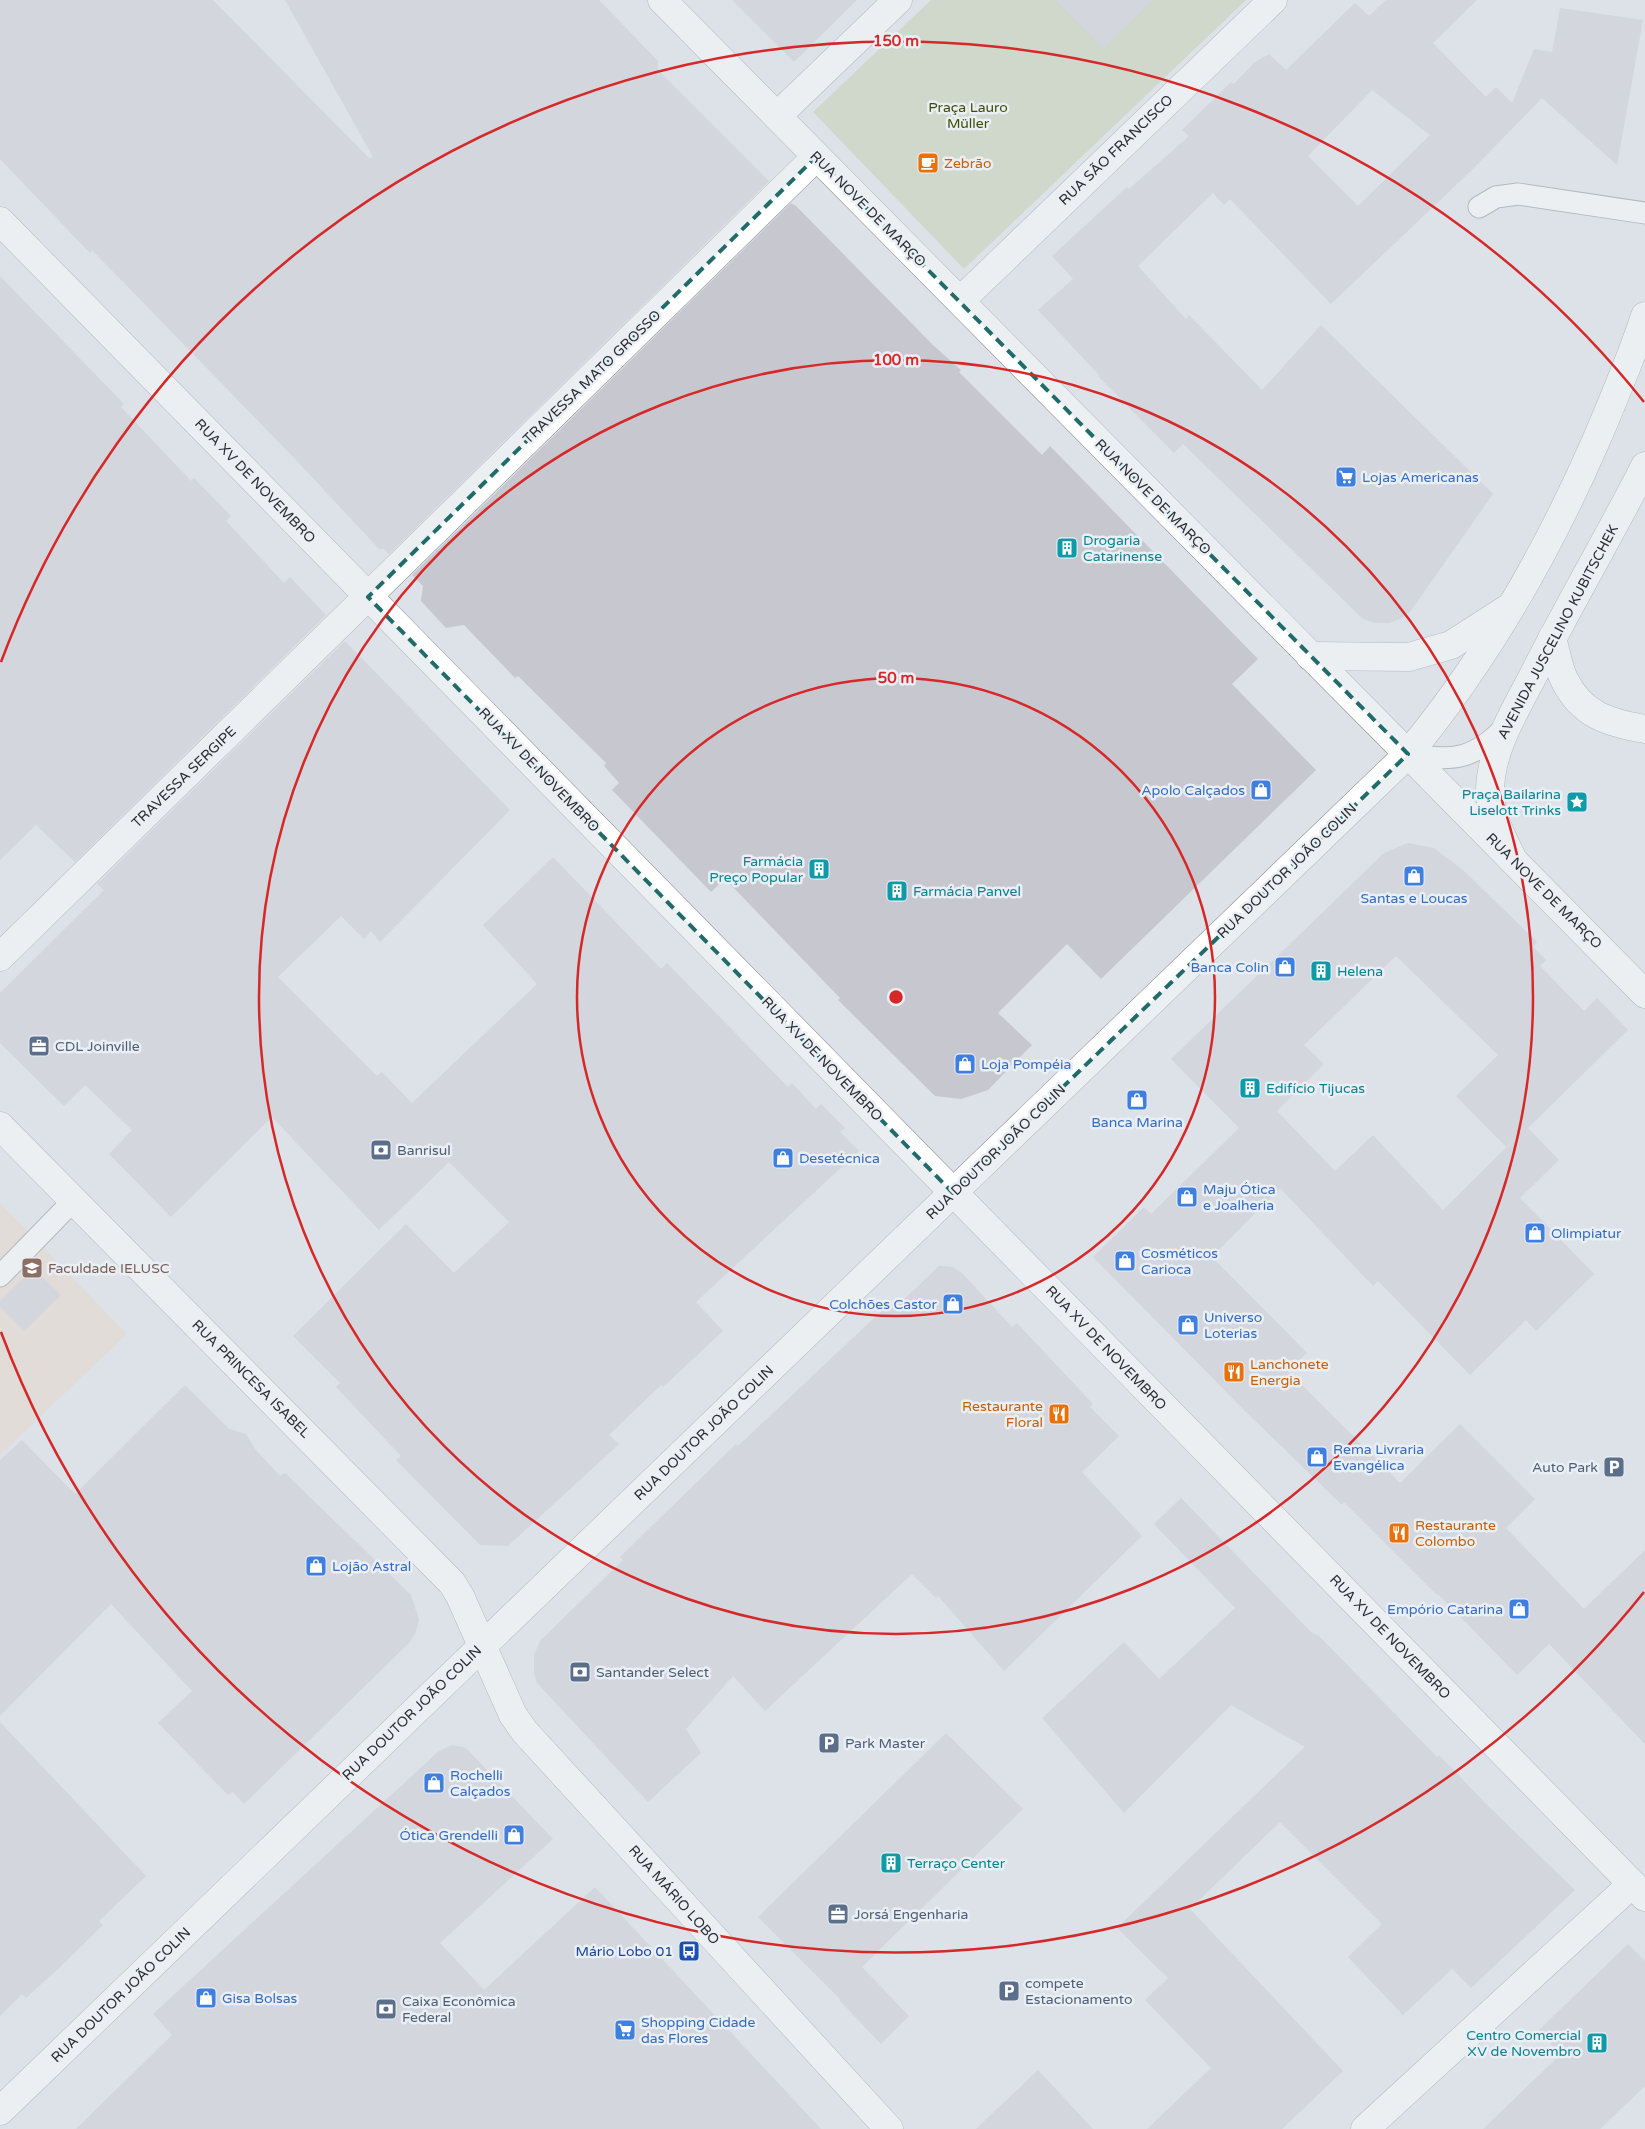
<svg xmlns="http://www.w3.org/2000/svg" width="1645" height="2129" viewBox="0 0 1645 2129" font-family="'Varela Round',sans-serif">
<rect width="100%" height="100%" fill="#dde2e8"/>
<path fill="#e6d4c4" d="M0,1203l127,131 -127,121z"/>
<path fill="#c2cca9" d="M931,0h315l-282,269 -151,-157z"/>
<g fill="#c7c8cf" fill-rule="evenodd">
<path d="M0,0h213l157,159 3,-2 -88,-157h314l59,61v9l111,111 -380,373 -6,-6 -3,2 -84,-90 -204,-210 -2,3 -90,-94z"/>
<path d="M732,0h125l-63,62z"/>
<path d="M1056,0h97l-50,48z"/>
<path d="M1386,0h91l-44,43 53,54 10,-10 16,16 22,-54 18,3 8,-44 83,12 -26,145 -75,-67 -68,70 -143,136 -101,-105 -6,6 -11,-12 -75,73 48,53 3,-4 73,75 59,-65 172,169 -83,118 -10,7 -11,4h-13l-13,-4 -180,-175 -9,9 -76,-77 1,-1 -61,-65 35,-31 -21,-23 75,-69 2,2 60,-53 -7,-6 49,-48 3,2 21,-22 14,-8 17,16 69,-67 14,13zM1372,90l58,45 -72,71 -50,-50z"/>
<path d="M791,203l5,3 138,140 27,24 -2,2 83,83 8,-9 208,213 -26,25 84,86 -215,209 -34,-35 -69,69 34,32 -44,45 -27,9 -26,-3 -97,-96 2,-2 -115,-119 -14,13 -99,-102 7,-7 -15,-17 2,-3 -88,-87 -3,2 -51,-53 -18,3 -25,-27 2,-15 -11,-11z"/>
<path d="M0,276l124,128 -3,3 70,74 3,-3 37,38 -5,5 58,62 6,-6 36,38 -251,247 -39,-37 -36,35z"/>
<path d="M345,641l165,169 -130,132 -9,-11 -7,8 -23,-23 -63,61 99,99 5,-4 30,31 125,-119 -54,-59 70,-68 108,112 6,-6 121,124 4,-4 24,26 5,-5 24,24 -5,4 19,19 -163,151 27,29 -60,56 -2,-2 -52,50 10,9 -111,102 -28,-1 -84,-85 5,-4 -65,-69 4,-4 -47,-47 113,-112 48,49 55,-51 -60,-60 -70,68 -107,-113 -101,100 -62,-63 23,-24 -47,-45 -21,21 -64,-63v-50l104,-103 -7,-6z"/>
<path d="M1408,843l26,5 30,23 73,71 -4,5 13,13 -6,6 44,45 13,-13 31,32 -100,98 31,32 -39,38 74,76 -58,57 -10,-11 -56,55 -92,-94 -5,5 -93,-98 -68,69 95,96 -19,18 112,112 60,-59 75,75 -29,29 78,81 61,-59v194l-96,-100 -32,31 -79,-81 -1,1 -93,-93 -2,3 -96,-93 -153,-155 51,-50 7,7 88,-86 -68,-69 213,-206zM1396,956l102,99 -42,41 51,52 9,-10 -73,72 -70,-75 -38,36 -58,-60 47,-47 -20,-19z"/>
<path d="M939,1266l13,1 10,6 50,54 5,-4 76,81 -3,3 29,29 -37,36 60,64 -138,135 -66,-75 -2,2 -24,-24 -147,137 -32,-35 -47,53 15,24 -53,49 -111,-119 -3,-10v-18l6,-14 83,-81 -3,-3 116,-113 2,2 153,-144 5,5z"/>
<path d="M33,1268l28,27 -37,36 -24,-24v-6z"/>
<path d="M185,1385l44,44 17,5 9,15 25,27 5,-3 126,122 8,25 -4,14 -6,9 -165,161 -11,-12 -5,3 -70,-72 34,-32 -81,-87 -111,112v-256l22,-20 53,54z"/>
<path d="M1181,1498l131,135 7,3 118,121 2,-2 48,50 88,85 -104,98 -19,-19 -49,46 -55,-58 34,-33 -102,-102 -90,87 153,162 -61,58h-135l64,-61 -66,-68 23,-22 -51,-50 188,-181 -74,-42 -107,108 -82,-95 82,-76 35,37 76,-71 -81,-84z"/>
<path d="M0,1722l146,154 -47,45 4,4 -42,41 -35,32 -4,-4 -22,22z"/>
<path d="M946,1733l77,76 -161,158 47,49 -28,28 -42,-44 1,-1 -82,-82z"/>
<path d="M452,1745l14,3 87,91 -113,104 44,47 111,-103 226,242h-745l96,-94 -19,-21 286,-263z"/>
<path d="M1628,1944l17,17v125l-45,43h-117l78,-75 -23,-23z"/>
<path d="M1038,2070l55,59h-117z"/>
</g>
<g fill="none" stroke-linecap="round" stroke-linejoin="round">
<g stroke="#858a90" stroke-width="23">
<g id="service">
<path d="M1479,207l17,-10 22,-3 127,19"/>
<path d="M1408,754c43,8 66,6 97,-27"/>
<path d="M0,1276l74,-76"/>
</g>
</g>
<g stroke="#858a90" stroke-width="29">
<path id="pedestrian" d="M0,957l816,-800"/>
</g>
<g stroke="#858a90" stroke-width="29">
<g id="minor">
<path d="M777,116l121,-116"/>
<path d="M960,301l313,-301"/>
<path d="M1552,638c4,13 6,29 12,41 17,36 45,44 81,50"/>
<path d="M1365,2129l267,-245"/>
</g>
</g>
<g stroke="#858a90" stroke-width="29">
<g id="secondary">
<path d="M662,0l746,754"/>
<path d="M0,221l1645,1676"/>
<path d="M0,1126l452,457 8,13 53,119 12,17 364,397"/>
</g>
</g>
<g stroke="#858a90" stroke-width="29">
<g id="primary">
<path d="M1310,656l99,1 42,-12 56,-36"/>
<path d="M1408,754l237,240"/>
<path d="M1513,860c-10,-21 -23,-44 -23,-68 0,-44 27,-84 46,-122 35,-69 74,-135 109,-204"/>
<path d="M0,2111l1408,-1357c78,-94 138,-199 187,-311 18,-42 36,-84 50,-127"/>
</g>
</g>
<use href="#service" stroke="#fff" stroke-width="21"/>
<use href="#pedestrian" stroke="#fff" stroke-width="28"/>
<use href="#minor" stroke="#fff" stroke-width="28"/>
<use href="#secondary" stroke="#fff" stroke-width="28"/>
<use href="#primary" stroke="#fff" stroke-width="28"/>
</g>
<path d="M0 0H1645V2129H0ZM816,157l592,597 -455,439 -585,-596z" fill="#dde2e8" fill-opacity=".55" fill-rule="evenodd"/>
<path fill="none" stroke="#216c6b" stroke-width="4" stroke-dasharray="10 6" stroke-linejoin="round" d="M816,157l592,597 -455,439 -585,-596z"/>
<g fill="none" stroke="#d62828" stroke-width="2.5">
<circle cx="896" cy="997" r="319"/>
<circle cx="896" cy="997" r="637"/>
<path d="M1644 1592A956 956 0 0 1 1 1332M1 662A956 956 0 0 1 1644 402"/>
</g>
<defs>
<g id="cafe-square" transform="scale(1.125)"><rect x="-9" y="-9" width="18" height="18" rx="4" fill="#e8710a" stroke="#eaeff6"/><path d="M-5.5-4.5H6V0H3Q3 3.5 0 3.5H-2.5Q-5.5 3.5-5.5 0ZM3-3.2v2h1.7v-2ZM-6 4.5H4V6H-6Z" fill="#fff"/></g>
<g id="supermarket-square" transform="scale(1.125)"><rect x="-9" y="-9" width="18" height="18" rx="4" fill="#3f7fe0" stroke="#eaeff6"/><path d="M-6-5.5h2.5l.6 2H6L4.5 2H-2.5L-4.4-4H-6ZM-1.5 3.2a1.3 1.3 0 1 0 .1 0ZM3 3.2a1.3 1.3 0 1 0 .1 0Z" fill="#fff"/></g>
<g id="building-square" transform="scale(1.125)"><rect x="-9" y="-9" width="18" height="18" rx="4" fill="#0f9aa8" stroke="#eaeff6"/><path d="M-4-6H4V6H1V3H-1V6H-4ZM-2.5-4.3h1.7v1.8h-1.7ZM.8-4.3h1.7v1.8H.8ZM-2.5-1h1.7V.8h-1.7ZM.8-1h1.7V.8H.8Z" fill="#fff"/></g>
<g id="shop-square" transform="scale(1.125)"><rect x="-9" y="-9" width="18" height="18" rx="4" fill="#3f7fe0" stroke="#eaeff6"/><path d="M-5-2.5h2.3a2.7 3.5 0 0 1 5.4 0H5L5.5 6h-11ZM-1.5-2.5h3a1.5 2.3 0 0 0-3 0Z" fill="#fff"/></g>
<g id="sight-square" transform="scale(1.125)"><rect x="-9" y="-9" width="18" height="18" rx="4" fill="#0f9aa8" stroke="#eaeff6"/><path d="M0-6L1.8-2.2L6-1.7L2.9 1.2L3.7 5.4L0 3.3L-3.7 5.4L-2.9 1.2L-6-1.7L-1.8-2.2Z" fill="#fff"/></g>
<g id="office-square" transform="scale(1.125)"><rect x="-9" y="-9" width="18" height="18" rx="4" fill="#5c6f8a" stroke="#eaeff6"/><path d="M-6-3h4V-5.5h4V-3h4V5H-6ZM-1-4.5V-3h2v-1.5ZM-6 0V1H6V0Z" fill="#fff"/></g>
<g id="bank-square" transform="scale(1.125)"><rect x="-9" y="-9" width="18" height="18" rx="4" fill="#5c6f8a" stroke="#eaeff6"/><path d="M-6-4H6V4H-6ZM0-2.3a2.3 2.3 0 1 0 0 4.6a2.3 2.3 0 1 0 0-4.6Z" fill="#fff"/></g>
<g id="university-square" transform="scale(1.125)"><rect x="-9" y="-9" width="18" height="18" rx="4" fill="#8d6e63" stroke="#eaeff6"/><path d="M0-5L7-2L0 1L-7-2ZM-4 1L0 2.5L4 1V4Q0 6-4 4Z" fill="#fff"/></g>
<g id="restaurant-square" transform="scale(1.125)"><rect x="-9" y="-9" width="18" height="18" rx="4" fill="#e8710a" stroke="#eaeff6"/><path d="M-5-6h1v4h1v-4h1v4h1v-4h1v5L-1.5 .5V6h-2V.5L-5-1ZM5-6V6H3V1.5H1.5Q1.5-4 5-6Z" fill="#fff"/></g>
<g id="parking-square" transform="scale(1.125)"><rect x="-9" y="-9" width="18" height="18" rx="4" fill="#5c6f8a" stroke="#eaeff6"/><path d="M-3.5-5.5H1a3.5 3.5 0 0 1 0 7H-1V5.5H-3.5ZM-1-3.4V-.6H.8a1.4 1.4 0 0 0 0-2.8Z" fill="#fff"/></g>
<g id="bus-square" transform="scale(1.125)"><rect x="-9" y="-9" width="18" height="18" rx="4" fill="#1a4fb4" stroke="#eaeff6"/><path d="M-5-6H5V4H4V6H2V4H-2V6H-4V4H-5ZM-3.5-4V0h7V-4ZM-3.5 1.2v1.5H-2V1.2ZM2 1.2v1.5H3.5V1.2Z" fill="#fff"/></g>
</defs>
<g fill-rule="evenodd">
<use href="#cafe-square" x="928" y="163"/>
<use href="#supermarket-square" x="1346" y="477"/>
<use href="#building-square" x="1067" y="548"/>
<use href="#shop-square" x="1261" y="790"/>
<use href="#sight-square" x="1577" y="802"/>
<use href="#building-square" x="819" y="869"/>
<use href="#shop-square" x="1414" y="876"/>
<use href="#building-square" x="897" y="891"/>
<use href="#shop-square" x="1285" y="967"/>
<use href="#building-square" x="1321" y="971"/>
<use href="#office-square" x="39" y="1046"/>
<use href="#shop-square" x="965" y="1064"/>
<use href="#building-square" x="1250" y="1088"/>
<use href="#shop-square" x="1137" y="1100"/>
<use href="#bank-square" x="381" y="1150"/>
<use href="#shop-square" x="783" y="1158"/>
<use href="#shop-square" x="1187" y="1197"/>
<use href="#shop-square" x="1535" y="1233"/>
<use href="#shop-square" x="1125" y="1261"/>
<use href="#university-square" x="32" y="1268"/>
<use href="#shop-square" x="953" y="1304"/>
<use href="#shop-square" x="1188" y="1325"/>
<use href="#restaurant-square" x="1234" y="1372"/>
<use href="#restaurant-square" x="1059" y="1414"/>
<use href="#shop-square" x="1317" y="1457"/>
<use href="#parking-square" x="1614" y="1467"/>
<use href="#restaurant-square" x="1399" y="1533"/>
<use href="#shop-square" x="316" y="1566"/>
<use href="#shop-square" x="1519" y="1609"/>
<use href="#bank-square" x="580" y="1672"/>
<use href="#parking-square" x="829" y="1743"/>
<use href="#shop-square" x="434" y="1783"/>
<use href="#shop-square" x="514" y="1835"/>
<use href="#building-square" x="891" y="1863"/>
<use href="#office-square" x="838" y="1914"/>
<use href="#bus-square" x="689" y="1951"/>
<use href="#parking-square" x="1009" y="1991"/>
<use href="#shop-square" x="206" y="1998"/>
<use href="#bank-square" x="386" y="2009"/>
<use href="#supermarket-square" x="625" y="2030"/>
<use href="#building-square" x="1597" y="2043"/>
</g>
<g text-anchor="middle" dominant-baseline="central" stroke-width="5" stroke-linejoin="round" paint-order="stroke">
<g font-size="14" fill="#3f4b00" stroke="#eaeff6">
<text x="968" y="107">Praça Lauro<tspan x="968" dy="16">Müller</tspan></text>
</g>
<g font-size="14" fill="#2b2d2f" stroke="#eaeff6">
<text transform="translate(1116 150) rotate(-44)">RUA SÃO FRANCISCO</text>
<text transform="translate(868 209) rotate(45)">RUA NOVE DE MARÇO</text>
<text transform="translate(592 377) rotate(-44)">TRAVESSA MATO GROSSO</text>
<text transform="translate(255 481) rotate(46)">RUA XV DE NOVEMBRO</text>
<text transform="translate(1153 497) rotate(45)">RUA NOVE DE MARÇO</text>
<text transform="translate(1558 632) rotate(-62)">AVENIDA JUSCELINO KUBITSCHEK</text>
<text transform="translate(539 770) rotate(46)">RUA XV DE NOVEMBRO</text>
<text transform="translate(184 777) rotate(-44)">TRAVESSA SERGIPE</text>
<text transform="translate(1287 871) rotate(-44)">RUA DOUTOR JOÃO COLIN</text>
<text transform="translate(1544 891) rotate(45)">RUA NOVE DE MARÇO</text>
<text transform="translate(822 1059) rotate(46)">RUA XV DE NOVEMBRO</text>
<text transform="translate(996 1152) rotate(-44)">RUA DOUTOR JOÃO COLIN</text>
<text transform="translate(1106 1348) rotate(46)">RUA XV DE NOVEMBRO</text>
<text transform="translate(251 1379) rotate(45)">RUA PRINCESA ISABEL</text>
<text transform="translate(704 1433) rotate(-44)">RUA DOUTOR JOÃO COLIN</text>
<text transform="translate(1390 1637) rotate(46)">RUA XV DE NOVEMBRO</text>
<text transform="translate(412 1713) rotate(-44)">RUA DOUTOR JOÃO COLIN</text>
<text transform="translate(674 1895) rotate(48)">RUA MÁRIO LOBO</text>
<text transform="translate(121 1995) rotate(-44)">RUA DOUTOR JOÃO COLIN</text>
</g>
<g font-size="14" fill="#c56008" stroke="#eaeff6" text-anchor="start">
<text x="944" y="163">Zebrão</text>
<text x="1250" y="1364">Lanchonete<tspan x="1250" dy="16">Energia</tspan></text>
<text x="1043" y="1406" text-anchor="end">Restaurante<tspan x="1043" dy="16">Floral</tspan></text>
<text x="1415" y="1525">Restaurante<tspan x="1415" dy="16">Colombo</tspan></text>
</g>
<g font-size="14" fill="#366cbe" stroke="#eaeff6" text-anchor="start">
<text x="1362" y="477">Lojas Americanas</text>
<text x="1245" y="790" text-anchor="end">Apolo Calçados</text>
<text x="1414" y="898" text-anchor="middle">Santas e Loucas</text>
<text x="1269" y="967" text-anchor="end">Banca Colin</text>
<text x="981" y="1064">Loja Pompéia</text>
<text x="1137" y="1122" text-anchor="middle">Banca Marina</text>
<text x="799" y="1158">Desetécnica</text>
<text x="1203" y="1189">Maju Ótica<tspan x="1203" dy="16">e Joalheria</tspan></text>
<text x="1551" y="1233">Olimpiatur</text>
<text x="1141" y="1253">Cosméticos<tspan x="1141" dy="16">Carioca</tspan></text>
<text x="937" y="1304" text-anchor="end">Colchões Castor</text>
<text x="1204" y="1317">Universo<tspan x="1204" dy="16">Loterias</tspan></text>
<text x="1333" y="1449">Rema Livraria<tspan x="1333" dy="16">Evangélica</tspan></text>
<text x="332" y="1566">Lojão Astral</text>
<text x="1503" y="1609" text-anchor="end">Empório Catarina</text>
<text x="450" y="1775">Rochelli<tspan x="450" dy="16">Calçados</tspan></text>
<text x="498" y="1835" text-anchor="end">Ótica Grendelli</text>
<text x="222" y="1998">Gisa Bolsas</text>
<text x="641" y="2022">Shopping Cidade<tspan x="641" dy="16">das Flores</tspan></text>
</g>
<g font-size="14" fill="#0d838f" stroke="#eaeff6" text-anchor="start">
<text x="1083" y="540">Drogaria<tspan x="1083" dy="16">Catarinense</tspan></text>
<text x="1561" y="794" text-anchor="end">Praça Bailarina<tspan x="1561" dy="16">Liselott Trinks</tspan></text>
<text x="803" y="861" text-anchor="end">Farmácia<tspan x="803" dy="16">Preço Popular</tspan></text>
<text x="913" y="891">Farmácia Panvel</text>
<text x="1337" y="971">Helena</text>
<text x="1266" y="1088">Edifício Tijucas</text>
<text x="907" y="1863">Terraço Center</text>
<text x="1581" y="2035" text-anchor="end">Centro Comercial<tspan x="1581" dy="16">XV de Novembro</tspan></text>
</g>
<g font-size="14" fill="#4e5e75" stroke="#eaeff6" text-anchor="start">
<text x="55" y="1046">CDL Joinville</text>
<text x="397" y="1150">Banrisul</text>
<text x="1598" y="1467" text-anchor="end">Auto Park</text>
<text x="596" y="1672">Santander Select</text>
<text x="845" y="1743">Park Master</text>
<text x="854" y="1914">Jorsá Engenharia</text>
<text x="1025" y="1983">compete<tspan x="1025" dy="16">Estacionamento</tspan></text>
<text x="402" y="2001">Caixa Econômica<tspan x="402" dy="16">Federal</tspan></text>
</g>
<g font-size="14" fill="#785e54" stroke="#eaeff6" text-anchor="start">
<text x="48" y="1268">Faculdade IELUSC</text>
</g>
<g font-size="14" fill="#164399" stroke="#eaeff6" text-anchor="end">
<text x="673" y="1951">Mário Lobo 01</text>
</g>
</g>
<circle cx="896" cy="997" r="8" fill="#d62828" stroke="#eaeff6" stroke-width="2.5"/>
<g font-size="15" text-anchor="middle" font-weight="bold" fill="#d62828" stroke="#eaeff6" stroke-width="5" stroke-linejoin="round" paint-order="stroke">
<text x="896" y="46">150 m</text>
<text x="896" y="365">100 m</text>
<text x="896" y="683">50 m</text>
</g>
</svg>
